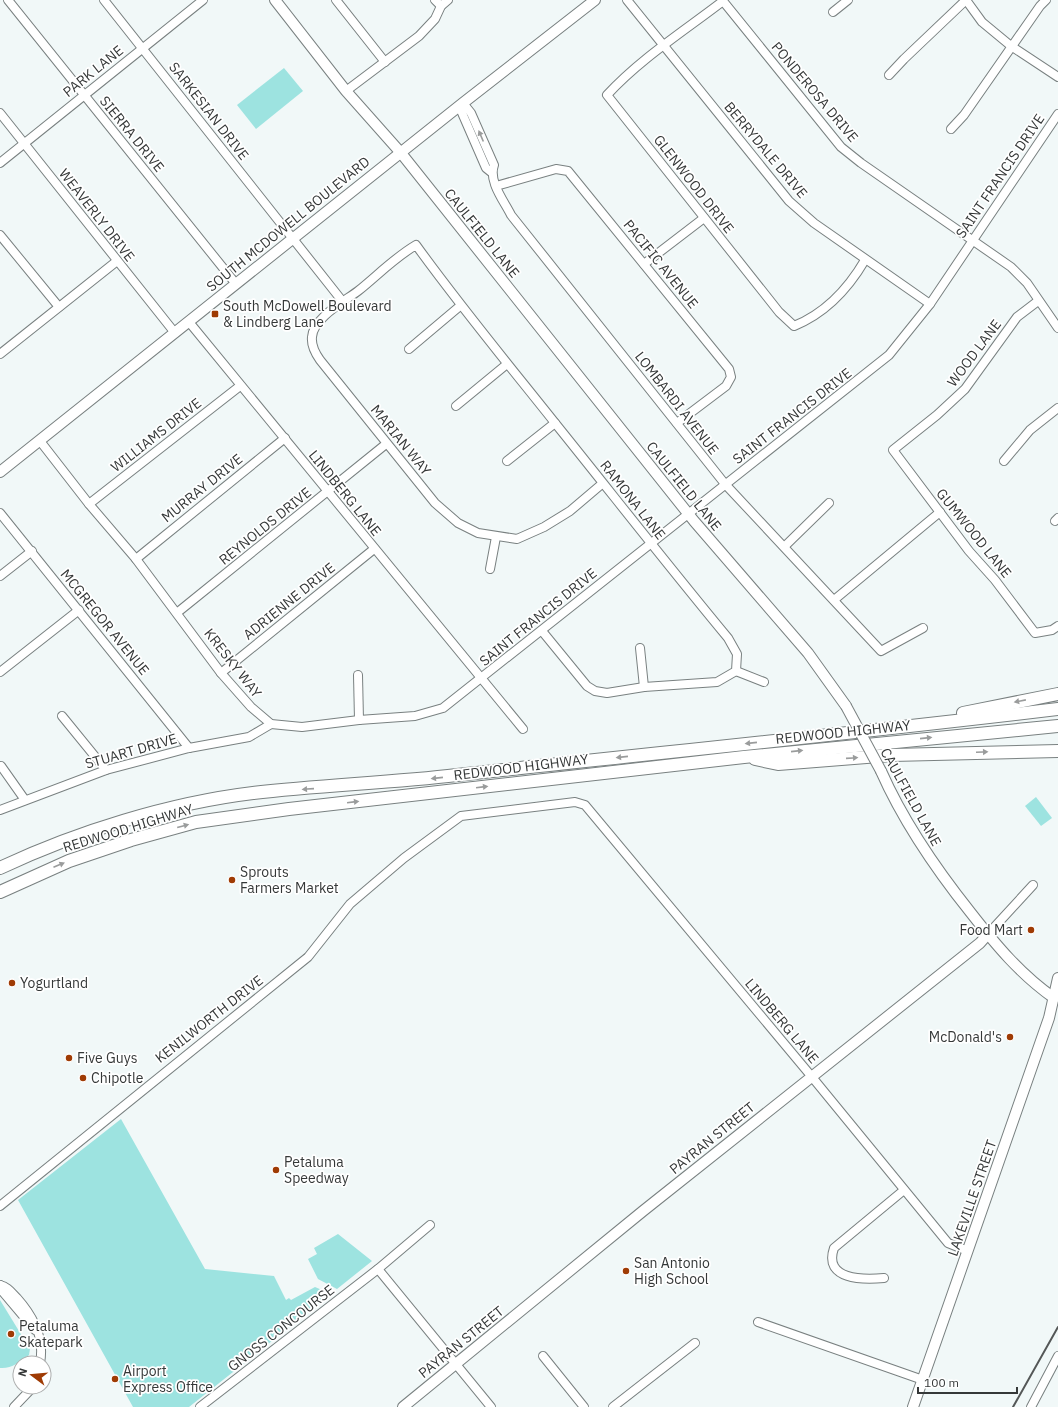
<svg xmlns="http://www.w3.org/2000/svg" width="1058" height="1407" viewBox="0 0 1058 1407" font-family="'IBM Plex Sans',sans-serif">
<rect width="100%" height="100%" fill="#f1f8f8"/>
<g fill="#9de3e0">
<path d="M284,68l19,23 -47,38 -19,-24z"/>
<path d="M1036,797l16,21 -11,8 -16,-20z"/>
<path d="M121,1119l84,150 69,7 12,24 3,-2 2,2 24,-13 7,3 4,8 -137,109h-56l-115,-207z"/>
<path d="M338,1234l34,27 -35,28 -19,-10 -10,-20 9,-5 -3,-6z"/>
<path d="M0,1300l30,49 -1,6c-9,7 -18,14 -29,13z"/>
</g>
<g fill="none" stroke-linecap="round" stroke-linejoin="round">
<g stroke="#798080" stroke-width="10">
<g id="minor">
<path d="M8,0l228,284"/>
<path d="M104,0l239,302"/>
<path d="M336,0l49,62"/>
<path d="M435,0l6,6"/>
<path d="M627,0l162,201 25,22 116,81"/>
<path d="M966,0l16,22 29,24 47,31"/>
<path d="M833,12l15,-12"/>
<path d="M889,75l15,-16 62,-59"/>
<path d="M346,91l73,-55 16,-17 6,-13 7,-6"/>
<path d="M463,103l8,10 23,52c-6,16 10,36 17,50l214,269 156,167 42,-23"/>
<path d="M459,106l27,62 5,4"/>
<path d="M0,113l175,220"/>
<path d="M951,129l13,-14 76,-109 6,-6"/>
<path d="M0,163l203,-163"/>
<path d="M496,186l60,-17 12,2 161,198 2,8 -5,9 -49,37"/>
<path d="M0,235l59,72"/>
<path d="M865,260c-17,29 -39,53 -71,66l-15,-14 -172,-217c33,-36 77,-64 116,-94l118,146 20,16 150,104 16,16 31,45"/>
<path d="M644,264l60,-46"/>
<path d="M1038,301l-21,16 -52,72 -28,26 -44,35 76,101 26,29 40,53 17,-3 6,-4"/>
<path d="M189,322l334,407"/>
<path d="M409,349l51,-43"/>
<path d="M0,354l117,-93"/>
<path d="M456,406l51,-42"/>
<path d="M40,441l49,63 47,55 85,114 30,34 20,17 31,3 57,-7 56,-4 28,-8 446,-353 41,-51 128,-190"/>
<path d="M507,461l48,-38"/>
<path d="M1004,461l26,-31 28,-22"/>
<path d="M89,504l151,-118"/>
<path d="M0,513l189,235"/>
<path d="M1055,521l3,-3"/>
<path d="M785,546l44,-43"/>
<path d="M136,559l149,-121"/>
<path d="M490,569l6,-32"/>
<path d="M0,576l32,-25"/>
<path d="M834,600l106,-88"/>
<path d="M178,612l208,-168"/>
<path d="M542,631l45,55 8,5 12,2 37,-6 73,-5 19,-11 1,-17 -9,-16c-59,-71 -115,-143 -173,-215 -47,-59 -95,-117 -139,-178 -22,13 -38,30 -58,46 -13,10 -45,27 -46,46 -1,9 3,16 8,23l115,143 23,20 20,10 39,6 27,-12 26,-16 33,-28"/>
<path d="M640,648l4,39"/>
<path d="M736,671l28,11"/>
<path d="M0,672l79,-62"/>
<path d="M221,673l153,-124"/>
<path d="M358,675l1,45"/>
<path d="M62,716l44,54"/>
<path d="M1,766l24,34"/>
<path d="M0,810l106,-40 83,-22 60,-11 22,-13"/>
<path d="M988,934l45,-49"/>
<path d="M0,1206l308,-249 42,-53 54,-46 57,-42 114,-14 10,3 227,272 136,166 20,8"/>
<path d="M378,1269l113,138"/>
<path d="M884,1278c-21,2 -61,2 -50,-30l70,-58"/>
<path d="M0,1285c8,2 11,7 17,13 16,18 28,39 23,65"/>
<path d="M0,1285l3,7 32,38"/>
<path d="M758,1322l165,58"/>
<path d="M543,1356l41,51"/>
<path d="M14,1407l19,-20"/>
<path d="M200,1407l178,-138 52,-44"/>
<path d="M613,1407l82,-64"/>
<path d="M1031,1407l27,-51"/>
</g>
</g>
<g stroke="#798080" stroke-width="12">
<g id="major">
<path d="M275,0l71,91 55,62 293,368 114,132 38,53"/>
<path d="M0,472l463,-369 132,-103"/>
<path d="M881,771c23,52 54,97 90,142 25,32 49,61 83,85"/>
<path d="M403,1407l240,-196 337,-268 8,-9"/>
<path d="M913,1407l136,-389 9,-40"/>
</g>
</g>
<g stroke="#798080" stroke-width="14">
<g id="highway">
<path d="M963,713l95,-19"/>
<path d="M755,759l23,5 114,-9 166,-4"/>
<path d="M0,868c76,-36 170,-65 253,-75 68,-8 136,-10 204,-18 200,-22 401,-42 601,-66"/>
<path d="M0,892l69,-31 62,-21 65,-18 93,-13 455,-52 314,-31"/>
</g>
</g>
<use href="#minor" stroke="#fff" stroke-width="8"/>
<use href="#major" stroke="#fff" stroke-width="10"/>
<use href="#highway" stroke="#fff" stroke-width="12"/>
<path stroke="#545757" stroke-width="2" d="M1013,1407l45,-80"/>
<g stroke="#798080" stroke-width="12" stroke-linecap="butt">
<path id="major-bridge" d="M846,706l35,65"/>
</g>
<use href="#major-bridge" stroke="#fff" stroke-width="10"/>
</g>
<defs><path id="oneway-solid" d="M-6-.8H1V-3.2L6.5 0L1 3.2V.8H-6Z"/></defs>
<g fill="#9a9c9c">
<use href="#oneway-solid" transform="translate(481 136) rotate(-113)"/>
<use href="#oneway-solid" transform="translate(1020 701) rotate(169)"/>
<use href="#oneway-solid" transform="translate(926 738) rotate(-6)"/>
<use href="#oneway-solid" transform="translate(751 743) rotate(174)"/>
<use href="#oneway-solid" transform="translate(797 751) rotate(-6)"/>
<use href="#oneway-solid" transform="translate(982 752) rotate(-2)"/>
<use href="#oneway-solid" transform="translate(622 757) rotate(174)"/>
<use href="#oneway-solid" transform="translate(852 758) rotate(-4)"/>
<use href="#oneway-solid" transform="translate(437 778) rotate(174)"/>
<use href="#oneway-solid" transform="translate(482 787) rotate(-7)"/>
<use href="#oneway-solid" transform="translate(308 789) rotate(176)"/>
<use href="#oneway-solid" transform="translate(353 802) rotate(-7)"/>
<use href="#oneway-solid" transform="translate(183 826) rotate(-15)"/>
<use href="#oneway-solid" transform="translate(59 865) rotate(-23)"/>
</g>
<g fill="#9f3b04" stroke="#fff" stroke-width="1.5">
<rect x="211" y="310" width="8" height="8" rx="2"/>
<circle cx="232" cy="880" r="4"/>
<circle cx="1031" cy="930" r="4"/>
<circle cx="12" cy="983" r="4"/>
<circle cx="1010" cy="1037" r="4"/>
<circle cx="69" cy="1058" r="4"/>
<circle cx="83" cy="1078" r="4"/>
<circle cx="276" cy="1170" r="4"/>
<circle cx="626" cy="1271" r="4"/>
<circle cx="11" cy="1334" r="4"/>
<circle cx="115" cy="1379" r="4"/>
</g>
<g text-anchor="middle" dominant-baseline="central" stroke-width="3.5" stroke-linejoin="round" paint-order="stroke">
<g font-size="14" fill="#353838" stroke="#fff">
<text transform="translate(93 71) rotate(-39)">PARK LANE</text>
<text transform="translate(815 92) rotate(50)">PONDEROSA DRIVE</text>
<text transform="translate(209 111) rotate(52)">SARKESIAN DRIVE</text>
<text transform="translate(132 134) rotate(51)">SIERRA DRIVE</text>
<text transform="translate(766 150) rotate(50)">BERRYDALE DRIVE</text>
<text transform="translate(1000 176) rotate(-56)">SAINT FRANCIS DRIVE</text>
<text transform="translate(694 184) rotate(52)">GLENWOOD DRIVE</text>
<text transform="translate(97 215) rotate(52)">WEAVERLY DRIVE</text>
<text transform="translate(288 224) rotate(-39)">SOUTH MCDOWELL BOULEVARD</text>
<text transform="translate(482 233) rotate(51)">CAULFIELD LANE</text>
<text transform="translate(661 264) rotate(51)">PACIFIC AVENUE</text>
<text transform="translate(974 353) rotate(-53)">WOOD LANE</text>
<text transform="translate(677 403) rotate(52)">LOMBARDI AVENUE</text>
<text transform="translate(792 416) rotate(-38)">SAINT FRANCIS DRIVE</text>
<text transform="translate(156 435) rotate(-38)">WILLIAMS DRIVE</text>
<text transform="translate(401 440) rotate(51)">MARIAN WAY</text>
<text transform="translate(684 486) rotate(51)">CAULFIELD LANE</text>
<text transform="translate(202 488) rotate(-39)">MURRAY DRIVE</text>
<text transform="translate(345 493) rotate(51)">LINDBERG LANE</text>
<text transform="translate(633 500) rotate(52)">RAMONA LANE</text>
<text transform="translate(265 526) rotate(-39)">REYNOLDS DRIVE</text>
<text transform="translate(974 533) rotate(51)">GUMWOOD LANE</text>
<text transform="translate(289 601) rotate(-39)">ADRIENNE DRIVE</text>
<text transform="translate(538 617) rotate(-39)">SAINT FRANCIS DRIVE</text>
<text transform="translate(105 622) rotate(51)">MCGREGOR AVENUE</text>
<text transform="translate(233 663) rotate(52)">KRESKY WAY</text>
<text transform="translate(843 732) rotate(-6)">REDWOOD HIGHWAY</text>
<text transform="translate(131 751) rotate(-16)">STUART DRIVE</text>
<text transform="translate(521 767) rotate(-7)">REDWOOD HIGHWAY</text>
<text transform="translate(911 797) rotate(61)">CAULFIELD LANE</text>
<text transform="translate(128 828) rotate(-17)">REDWOOD HIGHWAY</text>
<text transform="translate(209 1019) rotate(-38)">KENILWORTH DRIVE</text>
<text transform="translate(782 1021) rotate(50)">LINDBERG LANE</text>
<text transform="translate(712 1138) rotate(-39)">PAYRAN STREET</text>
<text transform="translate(972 1198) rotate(-71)">LAKEVILLE STREET</text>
<text transform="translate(281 1328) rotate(-38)">GNOSS CONCOURSE</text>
<text transform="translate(461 1342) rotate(-39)">PAYRAN STREET</text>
</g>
<g font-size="14" fill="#353838" stroke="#fff" text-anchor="start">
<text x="223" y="306">South McDowell Boulevard<tspan x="223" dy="16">&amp; Lindberg Lane</tspan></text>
<text x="240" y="872">Sprouts<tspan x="240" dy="16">Farmers Market</tspan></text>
<text x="1023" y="930" text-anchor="end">Food Mart</text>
<text x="20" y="983">Yogurtland</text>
<text x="1002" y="1037" text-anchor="end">McDonald's</text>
<text x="77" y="1058">Five Guys</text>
<text x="91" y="1078">Chipotle</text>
<text x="284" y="1162">Petaluma<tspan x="284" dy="16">Speedway</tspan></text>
<text x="634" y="1263">San Antonio<tspan x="634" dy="16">High School</tspan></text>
<text x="19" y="1326">Petaluma<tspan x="19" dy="16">Skatepark</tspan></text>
<text x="123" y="1371">Airport<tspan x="123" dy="16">Express Office</tspan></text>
</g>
</g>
<g transform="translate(32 1375) rotate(286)"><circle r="19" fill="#ffffff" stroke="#aeafaf"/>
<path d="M0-3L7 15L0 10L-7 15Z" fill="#9f3b04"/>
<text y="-6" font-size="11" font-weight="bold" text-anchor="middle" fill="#353838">N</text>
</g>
<path d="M918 1387v6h99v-6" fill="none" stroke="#353838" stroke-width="2"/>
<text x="924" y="1387" font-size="12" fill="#353838" stroke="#ffffff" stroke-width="3" paint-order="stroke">100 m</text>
</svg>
